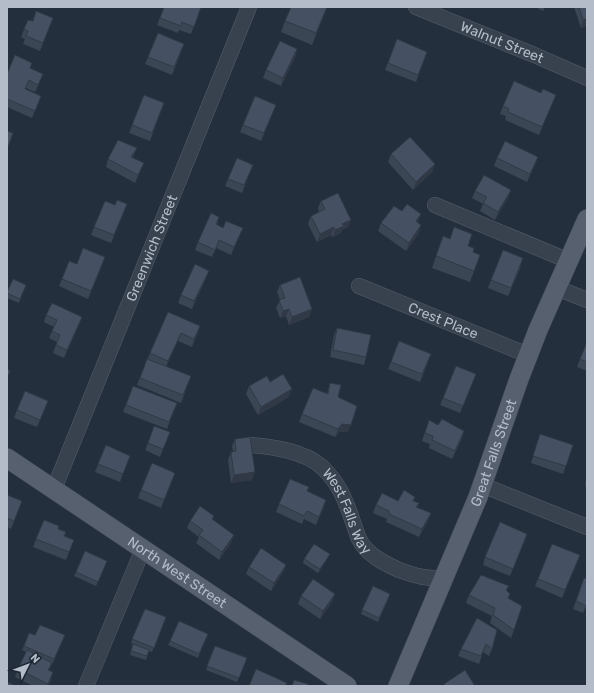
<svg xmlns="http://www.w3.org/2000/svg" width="594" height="693" viewBox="0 0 594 693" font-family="Rubik,sans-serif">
<rect width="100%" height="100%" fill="#242f3e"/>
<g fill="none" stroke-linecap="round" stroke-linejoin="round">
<g stroke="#565f6c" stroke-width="16">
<g id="minor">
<path id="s1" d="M416,7l116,47 55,24"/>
<path d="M435,205l134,56"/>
<path id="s2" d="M359,286l169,69"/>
<path d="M557,288l30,12"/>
<path id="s3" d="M251,445c23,2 53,6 71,22 17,16 24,34 31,55 2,6 4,12 6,17 8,16 25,24 40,31 17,6 27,9 45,8"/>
<path d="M482,485l105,42"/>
<path id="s4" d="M54,489l195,-482"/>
<path d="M86,686l57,-137"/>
</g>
</g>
<g stroke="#414a57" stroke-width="20">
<g id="major">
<path id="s5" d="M7,458l340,228"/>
<path id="s6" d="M398,686l80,-189 41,-118 19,-49 49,-111"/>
</g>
</g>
<use href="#minor" stroke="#38414e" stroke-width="15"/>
<use href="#major" stroke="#56606e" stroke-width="19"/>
</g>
<g fill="#3b4654">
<path d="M164,7h37l-10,27 -12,-4 -1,3 -21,-8z"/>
<path d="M535,7h10l-2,4z"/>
<path d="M574,7h13v19l-6,2z"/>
<path d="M325,13l-13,32 -31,-13 4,-11z"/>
<path d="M53,18l-13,33 -17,-7 2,-5 -4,-2 7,-17 5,1z"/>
<path d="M158,33l26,11 -12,31 -27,-11z"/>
<path d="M397,39l30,13 -11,30 -31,-12z"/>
<path d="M297,49l-2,8 -14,29 -18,-8 3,-8z"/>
<path d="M30,68l10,14 -5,10 -9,-4v1l15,7 -9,22 -25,-11v-33z"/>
<path d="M541,93l15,2 -17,40 -34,-15 1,-4 -6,-2 3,-8z"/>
<path d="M144,95l20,8 -14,38 -21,-8z"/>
<path d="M276,105l-15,36 -21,-9 3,-7z"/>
<path d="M391,154l44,10 -3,8 -19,18 -25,-28z"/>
<path d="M134,156l-1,2 8,12 -6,13 -29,-16 2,-8z"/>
<path d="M497,158l38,7 -8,17 -33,-16z"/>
<path d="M253,165l-11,28 -17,-7 3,-7z"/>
<path d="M511,190l-3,8 -13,22 -15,-9 3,-7 -11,-6 3,-7z"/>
<path d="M321,201l30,19 -3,7 -6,3 -1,3 -8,4 -2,-2 -14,7 -9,-18 3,-8 8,-4 -1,-4z"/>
<path d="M127,204l-16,39 -20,-8 3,-8 21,-22z"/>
<path d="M402,211l16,11h-1l2,11 -13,18 -28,-20 3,-8z"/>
<path d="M219,217l-2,8 6,3h20l-12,27 -15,-7 -4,9 -17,-7 3,-8z"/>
<path d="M443,236l25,10 5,6 7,3 -10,27 -38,-14z"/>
<path d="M77,264l25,1 -14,34 -29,-13 3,-7z"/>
<path d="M521,266l-13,30 -20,-8 3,-8z"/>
<path d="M206,278l-14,31 -14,-6 3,-8z"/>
<path d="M26,285l-7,18 -12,-5v-6z"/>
<path d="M280,285l32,24 -3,8 -20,8 -3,-9 -6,2 -4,-10 4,-8 -3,-8z"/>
<path d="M168,312l32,14 -8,21 -14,-6 -12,26 25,9 -10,27 -44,-18 10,-26v1z"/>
<path d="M46,315l33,10 -15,33 -11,-5 4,-11 -8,-4 5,-11 -10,-5z"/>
<path d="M337,328l29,29 -2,8 -34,-8 4,-22z"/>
<path d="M399,341l29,21 -8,20 -32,-13z"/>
<path d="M587,342v29l-10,-4z"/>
<path d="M476,374l-16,39 -20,-8 3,-7z"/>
<path d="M270,382l19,15 -31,18 -12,-21 3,-8z"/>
<path d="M330,383l8,14 10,35h-9l-4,5 -36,-15 3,-8 25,-20z"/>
<path d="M133,386l44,17 -10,26 -44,-17z"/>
<path d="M48,401l-11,26 -23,-9 3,-8z"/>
<path d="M429,420l33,19 -10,20 -23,-11 1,-4 -8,-3z"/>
<path d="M170,432l-10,25 -15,-7 3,-7z"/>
<path d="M540,434l33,11 -10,29 -32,-11z"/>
<path d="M235,439l17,41 -21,3 -3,-23 3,-8h2l-1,-6z"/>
<path d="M106,445l21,18 -7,19 -25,-10z"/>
<path d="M175,473l-14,35 -23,-10 3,-8z"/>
<path d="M587,477v9h-2z"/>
<path d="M307,491l19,9 -10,25 -12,-6 -2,5 -26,-12 3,-8z"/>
<path d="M7,495l15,6 -11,28 -4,-2z"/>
<path d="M398,501h16l5,2 -2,5 14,5 -3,8 -9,16 -33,-15 1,-3 -14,-6 3,-8z"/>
<path d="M213,520l18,23 -12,17 -23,-17 3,-6 -12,-9 3,-7z"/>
<path d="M58,529l6,7 10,4 -8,20 -33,-13 3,-8z"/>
<path d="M527,534l-17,42 -27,-11 2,-8z"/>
<path d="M328,558l-10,15 -15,-10 1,-4z"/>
<path d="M107,561l-11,25 -22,-10 2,-4z"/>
<path d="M577,563l-15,35 -27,-12 3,-7z"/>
<path d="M286,565l-3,7 -12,19 -25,-17 3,-7z"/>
<path d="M584,578l3,26 -4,9 -10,-4z"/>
<path d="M507,591l7,39 -3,8 -21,-15 2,-7 -26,-13 3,-8z"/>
<path d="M301,596l31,6 -12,17 -22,-15z"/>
<path d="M389,598l-11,24 -17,-8 1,-4z"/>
<path d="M145,609l21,8 -14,35 -3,-1 -3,9 -16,-5 3,-11 3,1 -5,-2z"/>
<path d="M497,630l-5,19 -3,7 -6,-4 -4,12 -21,-8 3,-7z"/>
<path d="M208,634l-10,24 -30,-13 2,-4z"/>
<path d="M35,635h30l-12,28h-1l-3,7 2,10 -3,6h-15l-18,-9 3,-8 8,-17 -4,-2 2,-4z"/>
<path d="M215,646l32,12 -10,24 -31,-12z"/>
</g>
<g fill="#303945">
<path d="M327,7l-2,6 -13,32 4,-12z"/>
<path d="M587,19v7l-6,2 2,-8z"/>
<path d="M297,49l-2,8 -14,29 2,-8z"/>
<path d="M556,95l-3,8 -14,32 3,-8z"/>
<path d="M137,148l-3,8 -6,9 3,-8z"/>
<path d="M538,157l-3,8 -8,17 3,-8z"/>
<path d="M144,163l-3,7 -6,13 3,-8z"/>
<path d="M435,164l-3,8 -19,18 3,-8z"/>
<path d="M511,190l-3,8 -13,22 3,-8z"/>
<path d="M421,214l-3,8 -5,7 3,-8z"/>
<path d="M351,220l-3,7 -6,3 -1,3 -8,4 2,-7 7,-6z"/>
<path d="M421,225l-2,8 -13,18 3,-8z"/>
<path d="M334,227l-3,8 -14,7 3,-8z"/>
<path d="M243,228l-3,8 -9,19 3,-8z"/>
<path d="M209,271l-3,7 -14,31 2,-8z"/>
<path d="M289,309l-3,7 -6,2 3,-7z"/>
<path d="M312,309l-3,8 -20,8 3,-8z"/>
<path d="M82,317l-3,8 -15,33 3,-8z"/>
<path d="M200,326l-2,8 -6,13 2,-8z"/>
<path d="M181,333l-3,8 -13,27 3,-7z"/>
<path d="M292,389l-3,8 -31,18 3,-8z"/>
<path d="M342,424l9,1 -3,7h-9l-4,5 3,-8z"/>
<path d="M464,431l-2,8 -10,20 3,-8z"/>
<path d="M255,472l-3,8 -21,3 3,-8z"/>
<path d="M326,500l-2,8 -8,17 3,-8z"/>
<path d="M431,513l-3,8 -9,16 3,-8z"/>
<path d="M234,535l-3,8 -12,17 3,-8z"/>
<path d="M330,554l-2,4 -10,15 2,-4z"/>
<path d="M580,555l-3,8 -15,35 3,-8z"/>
<path d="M286,565l-3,7 -12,19 3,-8z"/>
<path d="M335,594l-3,8 -12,17 3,-8z"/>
<path d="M53,672l-2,8 -3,6h-1z"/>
</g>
<g fill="#455162" stroke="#303945">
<path d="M164,7h37l-7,20 -12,-5 -1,4 -21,-8z"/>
<path d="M291,7h36l-11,26 -31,-12z"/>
<path d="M579,7h8v12l-4,1z"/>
<path d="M36,11l17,7 -10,25 -17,-7 2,-5 -4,-2 4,-9 5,1z"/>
<path d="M158,33l26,11 -10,23 -26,-10z"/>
<path d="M397,39l30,13 -9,23 -30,-12z"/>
<path d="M280,41l17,8 -14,29 -17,-8z"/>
<path d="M15,55l17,8 -2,5 13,6 -5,11 -9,-5 -4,9 16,7 -6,15 -28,-12v-25z"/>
<path d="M514,81l27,12 2,-4 13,6 -14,32 -34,-15 1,-3 -6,-3z"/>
<path d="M144,95l20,8 -12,30 -20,-8z"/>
<path d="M255,96l21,9 -12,28 -21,-8z"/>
<path d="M7,131l6,2 -5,14h-1z"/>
<path d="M410,137l25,27 -19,18 -25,-28z"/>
<path d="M118,140l19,8 -6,9 13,6 -6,12 -30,-16z"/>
<path d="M505,141l33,16 -8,17 -33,-16z"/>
<path d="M237,158l16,7 -9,20 -16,-6z"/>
<path d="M484,175l27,15 -13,22 -15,-9 4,-6 -12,-6z"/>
<path d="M338,193l13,27 -9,4 2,2 -9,4 -1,-3 -14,7 -9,-18 14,-7 -4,-8z"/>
<path d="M117,200l10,4 -13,31 -20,-8 11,-26 10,4z"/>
<path d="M407,204l14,10 -5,7 5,4 -12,18 -28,-20 13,-17 8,5z"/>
<path d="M211,213l8,4 -3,7 7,4 3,-7 17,7 -9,19 -15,-7 -4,10 -17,-8z"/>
<path d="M454,227l18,7 -4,12 6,2 -1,4 7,3 -6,16 -38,-15 7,-20 7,3z"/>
<path d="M83,248l22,9 -14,34 -29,-12 7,-18 8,3z"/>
<path d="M503,250l20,8 -12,30 -20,-8z"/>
<path d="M195,264l14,7 -15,30 -13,-6z"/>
<path d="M300,277l12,32 -20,8 -3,-8 -6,2 -4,-11 6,-2 -5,-13z"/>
<path d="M13,279l13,6 -6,14 -13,-6v-1z"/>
<path d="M52,303l30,14 -15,33 -11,-5 4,-10 -8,-4 5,-11 -11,-5z"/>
<path d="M168,312l32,14 -6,13 -13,-6 -13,28 -18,-8z"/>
<path d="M337,328l34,7 -5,22 -33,-7z"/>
<path d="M399,341l32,13 -9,20 -31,-12z"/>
<path d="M587,342v20l-7,-3z"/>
<path d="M147,359l44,17 -8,19 -43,-17z"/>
<path d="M456,366l20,8 -13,32 -20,-8z"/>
<path d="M7,369l3,2 -3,7z"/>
<path d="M283,374l9,15 -31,18 -12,-21 18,-10 3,6z"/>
<path d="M330,383l11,2 -3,12 19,9 -6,19 -9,-1 -4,5 -36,-15 11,-26 15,6z"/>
<path d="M133,386l44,17 -8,19 -43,-17z"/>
<path d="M25,391l23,10 -8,19 -23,-10z"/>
<path d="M442,419l22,12 -9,20 -23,-11 1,-4 -8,-3 4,-13 9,5z"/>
<path d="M154,426l16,6 -7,17 -15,-6z"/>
<path d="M540,434l33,11 -7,21 -33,-10z"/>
<path d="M250,437l5,35 -21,3 -3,-23 5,-1 -1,-12z"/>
<path d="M106,445l24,11 -7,18 -25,-10z"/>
<path d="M152,463l23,10 -11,27 -23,-10z"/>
<path d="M290,479l19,8 -2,4 19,9 -7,17 -12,-6 -3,5 -25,-12z"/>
<path d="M404,490l11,7 -2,4 6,2 -3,4 15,6 -9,16 -33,-15v-3l-13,-6 6,-12 16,8z"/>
<path d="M7,495l15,6 -8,20 -7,-3z"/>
<path d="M200,506l14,10 -2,3 22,16 -12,17 -23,-17 4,-5 -13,-9z"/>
<path d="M44,520l15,6 -1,3 8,3 -2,4 10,4 -5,12 -33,-13z"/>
<path d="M500,522l27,12 -14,35 -28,-12z"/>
<path d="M314,544l16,10 -10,15 -16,-10z"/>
<path d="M552,544l28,11 -15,35 -27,-11z"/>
<path d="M261,548l25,17 -12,18 -25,-16z"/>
<path d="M85,551l22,10 -9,21 -22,-10z"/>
<path d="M481,575l28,11 -3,4 4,4 -2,4 14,8 -8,24 -21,-15 2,-7 -26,-13z"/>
<path d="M584,578l3,1v24l-1,3 -10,-5z"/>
<path d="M313,579l22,15 -12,17 -22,-15z"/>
<path d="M373,586l17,8 -11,24 -17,-8z"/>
<path d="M145,609l21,8 -12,31 -22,-9z"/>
<path d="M477,618l20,12 -5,19 -6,-5 -5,12 -20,-7z"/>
<path d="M179,621l29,13 -9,20 -29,-13z"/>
<path d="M40,625l25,10 -11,24 -30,-13 5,-13 6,2z"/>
<path d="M133,644l16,6 -2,6 -16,-5z"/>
<path d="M215,646l32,12 -8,20 -32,-12z"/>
<path d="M27,650l25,13 -4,7 5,2 -5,12 -30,-15z"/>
<path d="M256,669l31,14 -2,3h-36z"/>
<path d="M465,670l10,16h-29l-2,-2z"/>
<path d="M294,680l14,4 -1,2h-15z"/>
<path d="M7,682l9,4h-9z"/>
</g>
<g text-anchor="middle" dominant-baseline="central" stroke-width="3.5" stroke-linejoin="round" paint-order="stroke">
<g font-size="14" fill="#b4bcc9" stroke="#1d2633">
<text stroke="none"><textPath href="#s1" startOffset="93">Walnut Street</textPath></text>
<text stroke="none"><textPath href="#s4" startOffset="260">Greenwich Street</textPath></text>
<text stroke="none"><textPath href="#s2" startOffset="91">Crest Place</textPath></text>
<text stroke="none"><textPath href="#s6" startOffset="252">Great Falls Street</textPath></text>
<text stroke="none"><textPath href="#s3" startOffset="127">West Falls Way</textPath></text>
<text stroke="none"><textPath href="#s5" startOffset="205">North West Street</textPath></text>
</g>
</g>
<rect width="594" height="693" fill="none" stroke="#b4bcc9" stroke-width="16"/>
<g transform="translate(28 665) rotate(48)" stroke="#1d2633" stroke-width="3" paint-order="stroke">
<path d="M0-3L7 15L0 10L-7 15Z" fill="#b4bcc9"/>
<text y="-6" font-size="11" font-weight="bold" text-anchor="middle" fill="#b4bcc9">N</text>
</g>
</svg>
